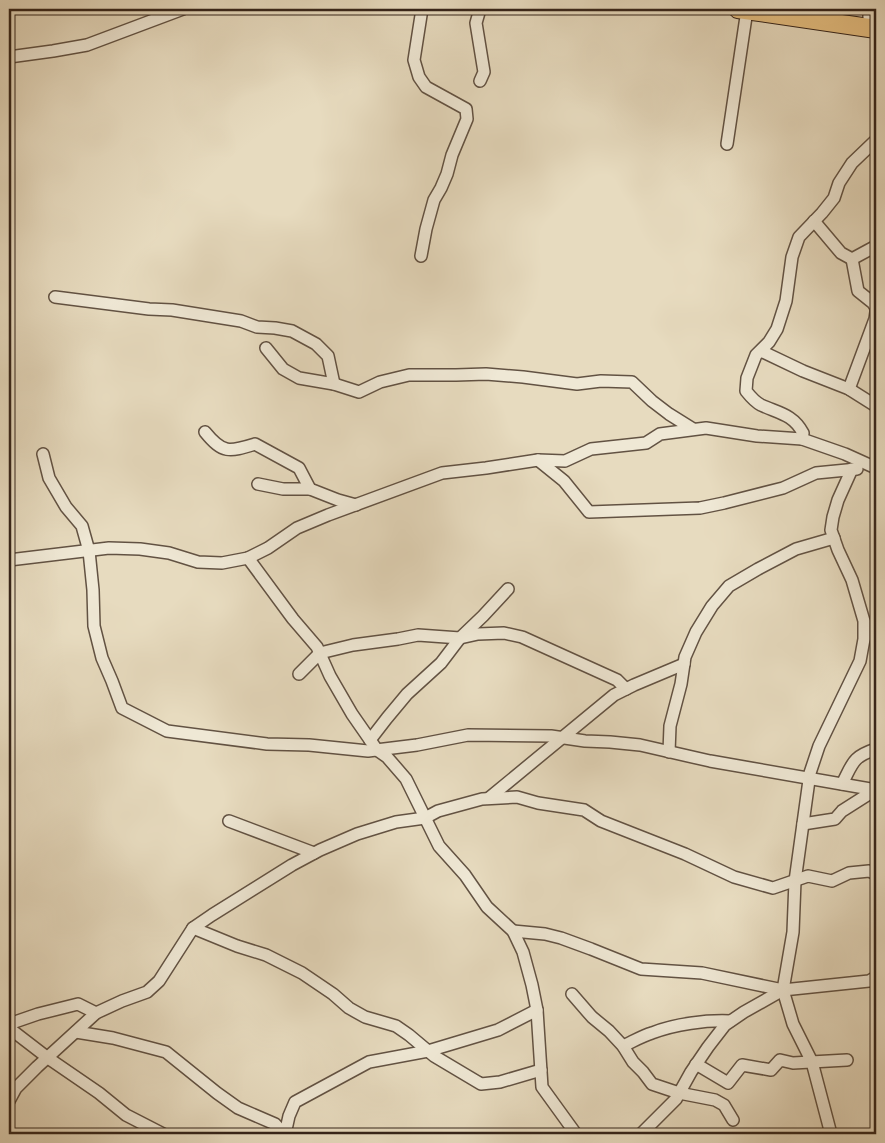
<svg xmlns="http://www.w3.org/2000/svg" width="885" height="1143" viewBox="0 0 885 1143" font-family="'Libre Bodoni',serif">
<rect width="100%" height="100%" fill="#e7dbbf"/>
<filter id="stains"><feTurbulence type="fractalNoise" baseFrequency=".004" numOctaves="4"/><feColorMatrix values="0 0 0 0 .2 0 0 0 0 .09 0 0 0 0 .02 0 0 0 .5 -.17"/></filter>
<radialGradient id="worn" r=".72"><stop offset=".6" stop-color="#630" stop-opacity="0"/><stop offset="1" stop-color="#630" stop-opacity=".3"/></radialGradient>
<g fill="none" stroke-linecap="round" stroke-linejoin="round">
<g stroke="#625243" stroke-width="14">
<g id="street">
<path d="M480,9l-4,14 8,49 -4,9"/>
<path d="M869,9v19"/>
<path d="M9,57l44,-6 34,-6 96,-36"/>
<path d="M727,144l20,-134"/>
<path d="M814,221l27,32 11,6 24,-13"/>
<path d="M421,256l5,-27 8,-29 7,-12 6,-14 5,-19 15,-36 -1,-10 -40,-22 -7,-10 -5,-17 8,-51"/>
<path d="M852,259l6,32 15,12 3,5"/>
<path d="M55,297l94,12 23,1 69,11 16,6 18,1 17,3 24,13 12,12 6,28"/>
<path d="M266,348l17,21 16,9 35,6 25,8 21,-10 29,-7h47l30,-1 37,3 54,7 24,-3 31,1 20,19 17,13 24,15"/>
<path d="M761,351l42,20 46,18 27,17"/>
<path d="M849,389l26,-70 1,-7"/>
<path d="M205,432c18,22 24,20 50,12l44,24 11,21 28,11 18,5"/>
<path d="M802,439l1,-6c-10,-19 -25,-20 -42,-28 -6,-3 -11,-9 -15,-14l1,-13 9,-23 13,-13 8,-13 9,-28 6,-44 7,-20 23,-24 12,-15 5,-15 13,-20 24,-23"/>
<path d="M43,454l6,24 17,29 16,19 7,25 4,39 1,36 8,32 10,23 10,27 45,23 100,13 42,1 59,6 49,-6 51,-10 83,1 34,5 25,1 30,3 70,16 166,29"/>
<path d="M538,460l26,21 25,31 111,-4 24,-5 59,-15 33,-15 41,-4"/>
<path d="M258,484l25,5h27"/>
<path d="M248,558l45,61 24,28 13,29 22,38 25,36 10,7 19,22 33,67 26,29 22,32 26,24 10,21 9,33 5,25 5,77 34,47"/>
<path d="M9,560l100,-12 31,1 29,4 29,9 24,1 26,-5 20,-10 29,-20 31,-13 114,-42 44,-5 52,-8 27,1 26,-12 55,-6 14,-9 46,-6 51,8 45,3 43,15 31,14"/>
<path d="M299,674l21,-21 33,-8 45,-6 20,-4 42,3 18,-4 26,-1 18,4 95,43 9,9"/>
<path d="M370,740l17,-22 20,-24 34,-31 19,-25 23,-22 25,-27"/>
<path d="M669,752l1,-26 11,-42 4,-27 11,-25 16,-26 17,-20 29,-17 38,-20 38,-11"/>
<path d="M842,784c11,-21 10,-27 34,-35"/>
<path d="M489,798l125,-103 20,-10 50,-21"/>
<path d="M229,821l85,32"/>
<path d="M803,824l32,-5 7,-8 33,-21"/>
<path d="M193,928l44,18 29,9 36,18 31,21 16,14 16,9 31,9 13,9 25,21 47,28 19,-2 41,-12"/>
<path d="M513,931l32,3 16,4 30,11 50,20 61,4 81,17"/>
<path d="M572,994l20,23 17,14 14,15 10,16 10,10 9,12 27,9 36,7 9,5 9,15"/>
<path d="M9,1024l29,-10 40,-10 18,9"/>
<path d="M9,1028l39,30 51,35 27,22 37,19"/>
<path d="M76,1032l37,6 53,14 51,41 21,15 37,16 9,10"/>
<path d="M623,1046c9,-4 19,-10 29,-13 23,-9 54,-13 78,-12"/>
<path d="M696,1064l32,19 14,-18 29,5 9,-10 13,3 54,-3"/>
<path d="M9,1101l7,-13 21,-21 59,-54 26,-12 25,-9 12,-11 34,-53 19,-13 80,-50 28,-15 37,-16 39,-12 29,-4 13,-7 44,-12 35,-2 21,6 46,7 17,11 84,33 49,23 39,11 35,-12 24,5 17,-8 20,-2 7,3"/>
<path d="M285,1134l4,-18 6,-14 74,-40 59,-11 70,-21 39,-20"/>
<path d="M641,1134l35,-35 15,-27 17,-25 17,-22 19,-13 39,-22 86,-9 7,-4"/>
<path d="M831,1134l-19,-72 -19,-38 -10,-34 10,-58 2,-51 15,-108 9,-27 41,-85 4,-22v-18l-12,-41 -14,-30 -7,-20 2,-13 5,-17 14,-31"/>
</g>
</g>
<g stroke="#35241a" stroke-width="20">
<path id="primary" d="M738,9l138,20"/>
</g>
<use href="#street" stroke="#efe8d5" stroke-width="11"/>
<use href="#primary" stroke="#e4be80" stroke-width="18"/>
</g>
<rect width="885" height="1143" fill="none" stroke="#e7dbbf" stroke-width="30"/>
<rect x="10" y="10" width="865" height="1123" fill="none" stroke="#35241a" stroke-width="2.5"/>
<rect x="15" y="15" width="855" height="1113" fill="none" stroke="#35241a"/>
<rect width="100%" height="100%" filter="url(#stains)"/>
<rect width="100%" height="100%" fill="url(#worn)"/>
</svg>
